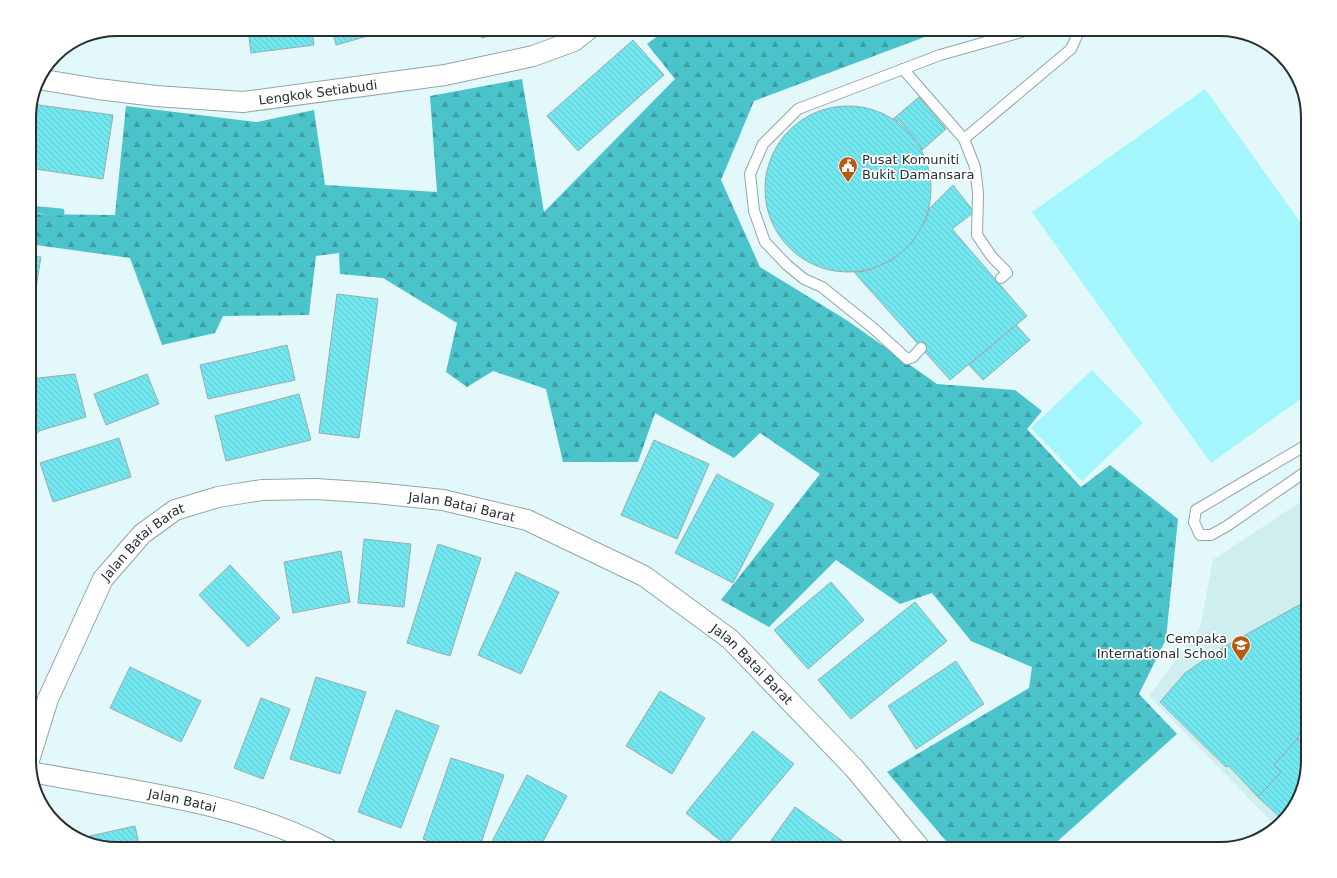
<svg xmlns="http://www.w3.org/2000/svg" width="1337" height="878" viewBox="0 0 1337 878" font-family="'DejaVu Sans',sans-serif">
<defs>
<pattern id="forest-firs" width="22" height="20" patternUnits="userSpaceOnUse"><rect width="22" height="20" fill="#4ac3cb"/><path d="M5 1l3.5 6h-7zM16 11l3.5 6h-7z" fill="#3e9fa5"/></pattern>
<pattern id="building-back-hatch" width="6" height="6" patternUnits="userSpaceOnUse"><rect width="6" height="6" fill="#72e7ef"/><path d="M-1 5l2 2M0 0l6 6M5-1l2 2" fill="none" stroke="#63c6cd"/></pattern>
</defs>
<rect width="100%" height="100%" fill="#e3f8fa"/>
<path fill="#cfeef0" d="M1308,497v265l-15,48 -17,16 -127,-130 51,-68 13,-68z"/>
<path fill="url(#forest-firs)" d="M667,29h279l-192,72 -33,79 39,87 88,54 89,63 78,6 27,21 -15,18 54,58 29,-22 68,54 -12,120 -27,55 38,40 -128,115h-96l-66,-77 142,-84 3,-21 -61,-26 -39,-48 -32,11 -64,-44 -67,67 -48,-27 99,-126 -60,-41 -26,25 -79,-45 -17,49h-75l-17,-73 -53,-18 -26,16 -21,-15 11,-49 -74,-45 -43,-4 -1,-21 -23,3 -7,59 -86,1 -8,17 -53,12 -32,-87 -101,-14v-30l86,1 11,-109 131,16 57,-12 11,75 112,7 -7,-96 92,-17 22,133 131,-133 -28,-35z"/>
<g fill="#a2f6fc">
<path d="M1205,89l103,144v161l-97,69 -179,-251z"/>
<path d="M1092,370l51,53 -61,58 -51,-53z"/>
</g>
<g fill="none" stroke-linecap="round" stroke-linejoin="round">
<path stroke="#4cc5cd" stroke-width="7" d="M29,209l32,3"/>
</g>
<g fill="url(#building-back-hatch)" stroke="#98acae">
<path d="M248,29h64l2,16 -63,8z"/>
<path d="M332,29h57v1l-53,15z"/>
<path d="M406,29h24l-22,7z"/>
<path d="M479,29h34l-31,9z"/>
<path d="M633,40l31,35 -86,76 -31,-35z"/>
<path d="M919,97l27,32 -24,21 -4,-8 -18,-20 -7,-3z"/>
<path d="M31,104l82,11 -10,64 -74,-11v-57z"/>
<circle cx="848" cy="189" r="83"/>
<path d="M953,185l21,27 -22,17 75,87 -77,64 -96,-108 13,-1 25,-11 20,-17 14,-23 3,-11z"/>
<path d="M29,256l12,1 -7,43 -5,-1z"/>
<path d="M337,294l41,5 -19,139 -40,-5z"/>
<path d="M1016,325l14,15 -47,40 -14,-15z"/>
<path d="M287,345l8,35 -87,19 -8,-34z"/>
<path d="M75,374l11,43 -47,14 -10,12v-64z"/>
<path d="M147,374l12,30 -53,21 -12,-31z"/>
<path d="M299,394l12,46 -85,21 -11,-45z"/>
<path d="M119,438l12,39 -78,25 -13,-39z"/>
<path d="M654,440l55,24 -32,75 -56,-24z"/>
<path d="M717,474l57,30 -41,79 -58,-30z"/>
<path d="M364,539l47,5 -7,63 -46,-4z"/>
<path d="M438,544l43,14 -31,98 -43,-13z"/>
<path d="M341,551l9,51 -57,11 -9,-51z"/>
<path d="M230,565l50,53 -32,29 -49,-52z"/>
<path d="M516,572l43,20 -38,82 -43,-19z"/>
<path d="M831,582l33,38 -56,49 -34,-39z"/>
<path d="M1308,600v82l-4,3 -1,39 -5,14 -24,27 7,7 -23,25 -29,-31 -3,1 -66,-65 25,-29 37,-25z"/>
<path d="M915,602l32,39 -96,78 -33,-39z"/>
<path d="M956,661l28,43 -68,45 -28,-43z"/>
<path d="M130,667l71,34 -20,41 -71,-34z"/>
<path d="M316,677l50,15 -26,82 -50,-15z"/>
<path d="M660,691l45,27 -33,56 -46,-28z"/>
<path d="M261,698l29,11 -27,70 -29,-11z"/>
<path d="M396,710l43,16 -38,102 -43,-16z"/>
<path d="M753,731l41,33 -68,81 -40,-32z"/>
<path d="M1298,738l10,9v15l-15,48 -10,10 -25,-23 23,-25 -7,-7z"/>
<path d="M451,758l53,17 -25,74h-27l-29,-10z"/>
<path d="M527,775l40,21 -28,53h-51z"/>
<path d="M795,807l53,38 -2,4h-81z"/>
<path d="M135,826l5,23h-23l-36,-11z"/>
</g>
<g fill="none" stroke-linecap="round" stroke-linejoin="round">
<g stroke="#92a6a7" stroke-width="12">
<g id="lane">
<path d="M903,69l61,70 11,28 3,26 -1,42 15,22 14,14 1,2 -6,5"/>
<path d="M964,139l107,-90 9,-20"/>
<path d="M921,348l-8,9 -6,2 -34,-31 -51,-41 -18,-8 -17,-14 -22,-23 -11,-31 -4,-37 13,-30 35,-35 142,-54 92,-26"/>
<path d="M1308,444l-112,66 -2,12 6,13h11l16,-9 81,-56"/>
</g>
</g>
<g stroke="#92a6a7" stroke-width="22">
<g id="street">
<path id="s1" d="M38,79l60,10 58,7 87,6 202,-27 88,-19 41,-15 15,-12"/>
<path id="s2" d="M29,760l19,-61 55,-120 39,-45 33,-24 43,-13 44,-7 54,-1 60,4 67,7 84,20 117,56 86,63 124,129 67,81"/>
<path id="s3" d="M31,772c100,19 206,29 297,77"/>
</g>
</g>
<use href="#lane" stroke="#fff" stroke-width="10"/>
<use href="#street" stroke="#fff" stroke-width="20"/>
</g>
<defs>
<g id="civic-pin" transform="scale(1)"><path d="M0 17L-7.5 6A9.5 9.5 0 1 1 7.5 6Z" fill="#b95b0f" stroke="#fff"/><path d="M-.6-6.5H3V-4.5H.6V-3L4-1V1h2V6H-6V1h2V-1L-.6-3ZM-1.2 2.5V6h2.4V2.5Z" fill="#fff"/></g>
<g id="school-pin" transform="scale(1)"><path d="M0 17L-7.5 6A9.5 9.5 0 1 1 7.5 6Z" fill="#b95b0f" stroke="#fff"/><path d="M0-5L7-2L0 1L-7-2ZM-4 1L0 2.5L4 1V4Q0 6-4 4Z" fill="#fff"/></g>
</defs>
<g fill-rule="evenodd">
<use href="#civic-pin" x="848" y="166"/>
<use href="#school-pin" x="1241" y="645"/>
</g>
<g text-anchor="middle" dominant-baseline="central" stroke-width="3.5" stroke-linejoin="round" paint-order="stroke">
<g font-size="13" fill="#272f30" stroke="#fff">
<text stroke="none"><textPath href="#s1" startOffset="282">Lengkok Setiabudi</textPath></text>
<text stroke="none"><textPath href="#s2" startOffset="587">Jalan Batai Barat</textPath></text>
<text stroke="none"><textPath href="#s2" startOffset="251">Jalan Batai Barat</textPath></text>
<text stroke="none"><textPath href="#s2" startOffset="923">Jalan Batai Barat</textPath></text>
<text stroke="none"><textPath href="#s3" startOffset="154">Jalan Batai</textPath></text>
</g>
<g font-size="13" fill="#272f30" stroke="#fff" text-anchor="start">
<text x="862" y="159">Pusat Komuniti<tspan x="862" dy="15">Bukit Damansara</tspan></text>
<text x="1227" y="638" text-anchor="end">Cempaka<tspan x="1227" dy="15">International School</tspan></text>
</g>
</g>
<path d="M0 0H1337V878H0ZM117 36H1220A81 81 0 0 1 1301 117V761A81 81 0 0 1 1220 842H117A81 81 0 0 1 36 761V117A81 81 0 0 1 117 36Z" fill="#fff" fill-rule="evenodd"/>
<path fill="none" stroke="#272f30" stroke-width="2" d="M117 36H1220A81 81 0 0 1 1301 117V761A81 81 0 0 1 1220 842H117A81 81 0 0 1 36 761V117A81 81 0 0 1 117 36Z"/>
</svg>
